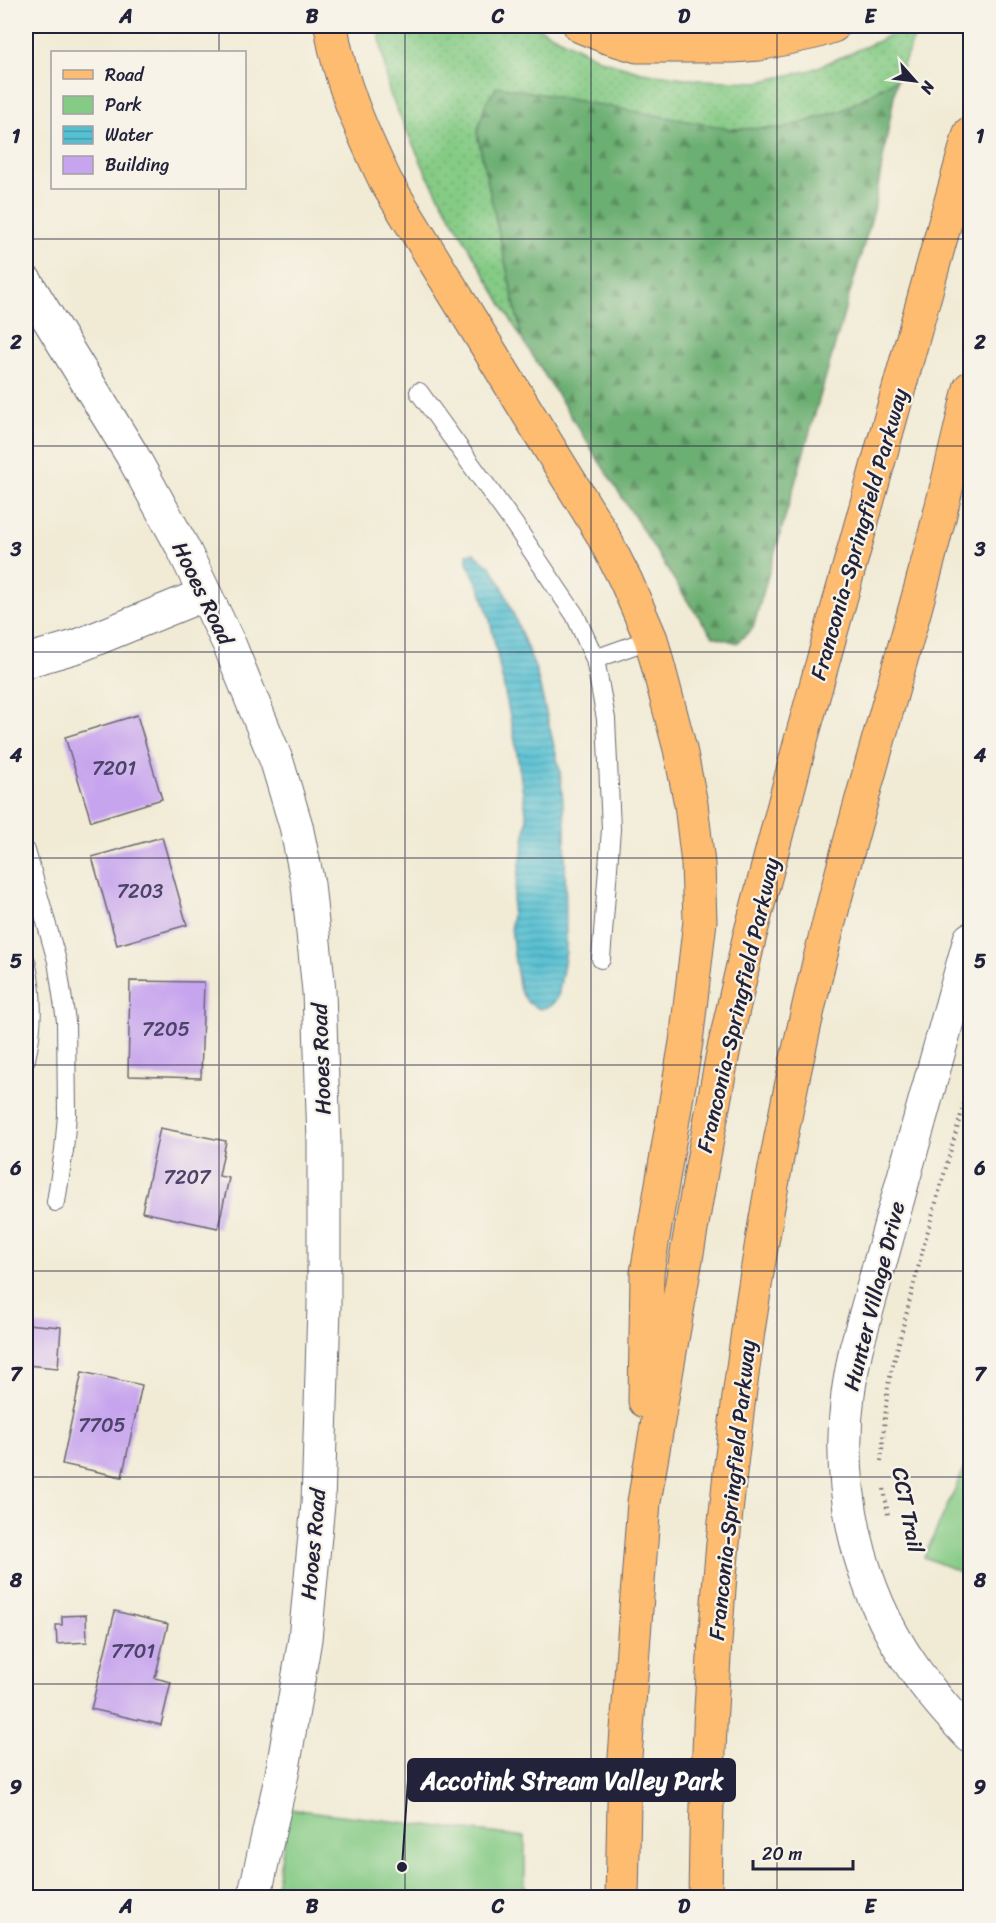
<svg xmlns="http://www.w3.org/2000/svg" width="996" height="1923" viewBox="0 0 996 1923" font-family="Sriracha,sans-serif">
<defs>
<pattern id="grass-dots" width="8" height="8" patternUnits="userSpaceOnUse" patternTransform="scale(1.5)"><rect width="8" height="8" fill="#85cb85"/><path d="M2 2h.1M6 6h.1" fill="none" stroke="#73ae74" stroke-width="1.8" stroke-linecap="round"/></pattern>
<pattern id="forest-firs" width="22" height="20" patternUnits="userSpaceOnUse" patternTransform="scale(1.5)"><rect width="22" height="20" fill="#6caf72"/><path d="M5 1l3.5 6h-7zM16 11l3.5 6h-7z" fill="#588e5f"/></pattern>
<pattern id="water-rules" width="6" height="5" patternUnits="userSpaceOnUse" patternTransform="scale(1.5)"><rect width="6" height="5" fill="#56c0d2"/><path d="M0 2.5h6" fill="none" stroke="#479cac"/></pattern>
</defs>
<rect width="100%" height="100%" fill="#f7f3e8"/>
<filter id="ink" filterUnits="userSpaceOnUse"><feTurbulence type="fractalNoise" baseFrequency=".0167" numOctaves="2"/><feDisplacementMap in="SourceGraphic" scale="12" xChannelSelector="R" yChannelSelector="G"/><feConvolveMatrix kernelMatrix="1 2 1 2 8 2 1 2 1" color-interpolation-filters="sRGB"/></filter>
<filter id="wash" filterUnits="userSpaceOnUse"><feTurbulence type="fractalNoise" baseFrequency=".008" numOctaves="4" result="noise"/><feDisplacementMap in="SourceGraphic" scale="24" xChannelSelector="R" yChannelSelector="G"/><feGaussianBlur stdDeviation="1.35" result="paint"/><feColorMatrix in="noise" values="0 0 0 0 0 0 0 0 0 0 0 0 0 0 0 0 0 1.4 0 .05"/><feComposite in="paint" operator="in"/></filter>
<g filter="url(#wash)">
<rect width="100%" height="100%" fill="#f1ebd5"/>
<path fill="url(#grass-dots)" stroke="#547660" stroke-width="1.5" d="M378,26h157l66,34 41,12 57,8 59,2 53,-12 70,-30 22,-14h16l-22,53 -56,32 -56,17 -308,5 45,206 -94,-162 -39,-85z"/>
<path fill="url(#forest-firs)" stroke="#476856" stroke-width="1.5" d="M897,79l-23,131 -121,418 -16,15 -24,-7 -23,-31 -168,-266 -45,-206 9,-31 12,-16 232,43 55,-1 56,-17z"/>
<g fill="#85cb85" stroke="#547660" stroke-width="1.5">
<path d="M970,1456v120l-46,-19z"/>
<path d="M290,1809l235,28v60l-251,1z"/>
</g>
<path fill="url(#water-rules)" stroke="#3c7186" stroke-width="1.5" d="M474,553l18,15 11,20 33,82 24,101 5,52 1,128 -8,47 -8,8 -10,3 -12,-6 -8,-12 -6,-36 -3,-29 2,-26 10,-51 4,-30 -12,-78 -25,-121 -10,-32 -13,-25v-9z"/>
<g id="blocks">
<g fill="#c7a5ee">
<path d="M26,547l6,32 -6,1z"/>
<path d="M137,715l25,84 -71,22 -26,-84z"/>
<path d="M162,837l25,88 -70,20 -25,-88z"/>
<path d="M130,981l74,1 -3,96 -73,-2z"/>
<path d="M160,1128l66,13 -7,35 10,2 -11,50 -76,-16z"/>
<path d="M26,1324l35,3 -3,41 -32,-3z"/>
<path d="M82,1372l60,13 -20,92 -60,-13z"/>
<path d="M115,1611l53,13 -13,54 16,4 -10,43 -70,-16z"/>
<path d="M86,1615l1,27 -30,2 -1,-19h6v-9z"/>
</g>
</g>
</g>
<g filter="url(#ink)">
<use href="#blocks" fill-opacity="0" stroke="#6a6871" stroke-width="1.5"/>
<g fill="none" stroke-linecap="round" stroke-linejoin="round">
<g stroke="#6a6871" stroke-width="20">
<g id="service">
<path d="M419,392l95,132 44,66 17,25 20,44 11,60 5,110 -10,130"/>
<path d="M595,659l56,-20"/>
<path d="M26,851l31,110 9,60 1,94 -3,35 -8,52"/>
<path d="M26,961c8,34 8,64 0,98"/>
</g>
</g>
<g stroke="#6a6871" stroke-width="35">
<path id="minor" d="M26,661l52,-15 127,-52"/>
</g>
<g stroke="#6a6871" stroke-width="35">
<g id="tertiary">
<path d="M26,282l106,173 51,93 47,98 47,116 19,64 12,58 11,107 5,151v164l-6,198 -13,135 -23,135 -28,124"/>
<path d="M970,939l-114,410c-3,15 -6,30 -8,45 -12,93 10,195 64,272 17,25 37,48 58,70"/>
</g>
</g>
<g stroke="#6a6871" stroke-width="35">
<g id="primary">
<path d="M331,26c8,55 31,106 55,156l215,350 25,49 25,58 29,110 11,55 7,60 2,57 -14,121 -39,231 -2,128"/>
<path d="M580,26l27,11 30,9h96l26,-2 56,-12 18,-6"/>
<path d="M622,1898l3,-141 19,-255 57,-330 22,-119 26,-114 52,-199 169,-607"/>
<path d="M705,1898c3,-301 37,-604 105,-897 35,-153 82,-303 122,-455 13,-52 26,-105 38,-158"/>
</g>
</g>
<g stroke="#6a6871" stroke-width="4" stroke-dasharray="1.5 4.5" stroke-linecap="butt">
<path d="M881,1461l7,-76 37,-144 45,-158"/>
<path d="M884,1489l4,26"/>
</g>
<use href="#service" stroke="#fff" stroke-width="18"/>
<use href="#minor" stroke="#fff" stroke-width="33"/>
<use href="#tertiary" stroke="#fff" stroke-width="33"/>
<use href="#primary" stroke="#fdbc6f" stroke-width="33"/>
</g>
</g>
<path fill="none" stroke="#22223b" stroke-width="1.5" stroke-opacity="0.55" d="M219,26v26M405,26v1872M591,26v1872M777,26v1872M219,188v1710M26,239h944M26,446h944M26,652h944M26,858h944M26,1065h944M26,1271h944M26,1477h944M26,1684h944"/>
<g text-anchor="middle" dominant-baseline="central" stroke-width="4.5" stroke-linejoin="round" paint-order="stroke">
<g font-size="20" fill="#4b4368">
<text x="114" y="768">7201</text>
<text x="140" y="891">7203</text>
<text x="166" y="1029">7205</text>
<text x="187" y="1177">7207</text>
<text x="102" y="1425">7705</text>
<text x="133" y="1651">7701</text>
</g>
<g font-size="22" fill="#22223b" stroke="#f7f3e8">
<text transform="translate(859 534) rotate(-74)">Franconia-Springfield Parkway</text>
<text transform="translate(203 593) rotate(64)">Hooes Road</text>
<text transform="translate(738 1005) rotate(-77)">Franconia-Springfield Parkway</text>
<text transform="translate(321 1059) rotate(-92)">Hooes Road</text>
<text transform="translate(874 1296) rotate(-76)">Hunter Village Drive</text>
<text transform="translate(732 1490) rotate(-84)">Franconia-Springfield Parkway</text>
<text transform="translate(908 1510) rotate(79)">CCT Trail</text>
<text transform="translate(313 1544) rotate(-85)">Hooes Road</text>
</g>
</g>
<path fill="none" stroke="#22223b" stroke-width="2" d="M402 1867L408 1780"/>
<circle fill="#22223b" stroke="#f7f3e8" stroke-width="2" cx="402" cy="1867" r="6"/>
<rect fill="#22223b" stroke="#22223b" stroke-width="2" x="408" y="1759" width="327" height="42" rx="6"/>
<g font-size="24" text-anchor="middle" font-weight="bold" fill="#fff">
<text x="572" y="1789">Accotink Stream Valley Park</text>
</g>
<rect width="996" height="1923" fill="none" stroke="#f7f3e8" stroke-width="66"/>
<rect x="51" y="51" width="195" height="138" fill="#f7f3e8" stroke="#a29fa3" stroke-width="1.5"/>
<rect x="63" y="70" width="30" height="9" fill="#fdbc6f" stroke="#a29fa3" stroke-width="1.5"/>
<text x="105" y="81" font-size="18" fill="#22223b">Road</text>
<rect x="63" y="96" width="30" height="18" fill="#85cb85" stroke="#a29fa3" stroke-width="1.5"/>
<text x="105" y="111" font-size="18" fill="#22223b">Park</text>
<rect x="63" y="126" width="30" height="18" fill="url(#water-rules)" stroke="#a29fa3" stroke-width="1.5"/>
<text x="105" y="141" font-size="18" fill="#22223b">Water</text>
<rect x="63" y="156" width="30" height="18" fill="#c7a5ee" stroke="#a29fa3" stroke-width="1.5"/>
<text x="105" y="171" font-size="18" fill="#22223b">Building</text>
<g transform="translate(915 81) rotate(118)" stroke="#f7f3e8" stroke-width="4.5" paint-order="stroke">
<path d="M0-4.5L10 22L0 15L-10 22Z" fill="#22223b"/>
<text y="-9" font-size="16" font-weight="bold" text-anchor="middle" fill="#22223b">N</text>
</g>
<path d="M753 1860v9h100v-9" fill="none" stroke="#22223b" stroke-width="3"/>
<text x="762" y="1860" font-size="18" fill="#22223b" stroke="#f7f3e8" stroke-width="4.5" paint-order="stroke">20 m</text>
<rect x="33" y="33" width="930" height="1857" fill="none" stroke="#22223b" stroke-width="2"/>
<g font-size="20" text-anchor="middle" font-weight="bold" fill="#22223b">
<text x="126" y="23">A</text>
<text x="312" y="23">B</text>
<text x="498" y="23">C</text>
<text x="684" y="23">D</text>
<text x="870" y="23">E</text>
<text x="16" y="143">1</text>
<text x="980" y="143">1</text>
<text x="16" y="349">2</text>
<text x="980" y="349">2</text>
<text x="16" y="556">3</text>
<text x="980" y="556">3</text>
<text x="16" y="762">4</text>
<text x="980" y="762">4</text>
<text x="16" y="968">5</text>
<text x="980" y="968">5</text>
<text x="16" y="1175">6</text>
<text x="980" y="1175">6</text>
<text x="16" y="1381">7</text>
<text x="980" y="1381">7</text>
<text x="16" y="1587">8</text>
<text x="980" y="1587">8</text>
<text x="16" y="1794">9</text>
<text x="980" y="1794">9</text>
<text x="126" y="1913">A</text>
<text x="312" y="1913">B</text>
<text x="498" y="1913">C</text>
<text x="684" y="1913">D</text>
<text x="870" y="1913">E</text>
</g>
</svg>
